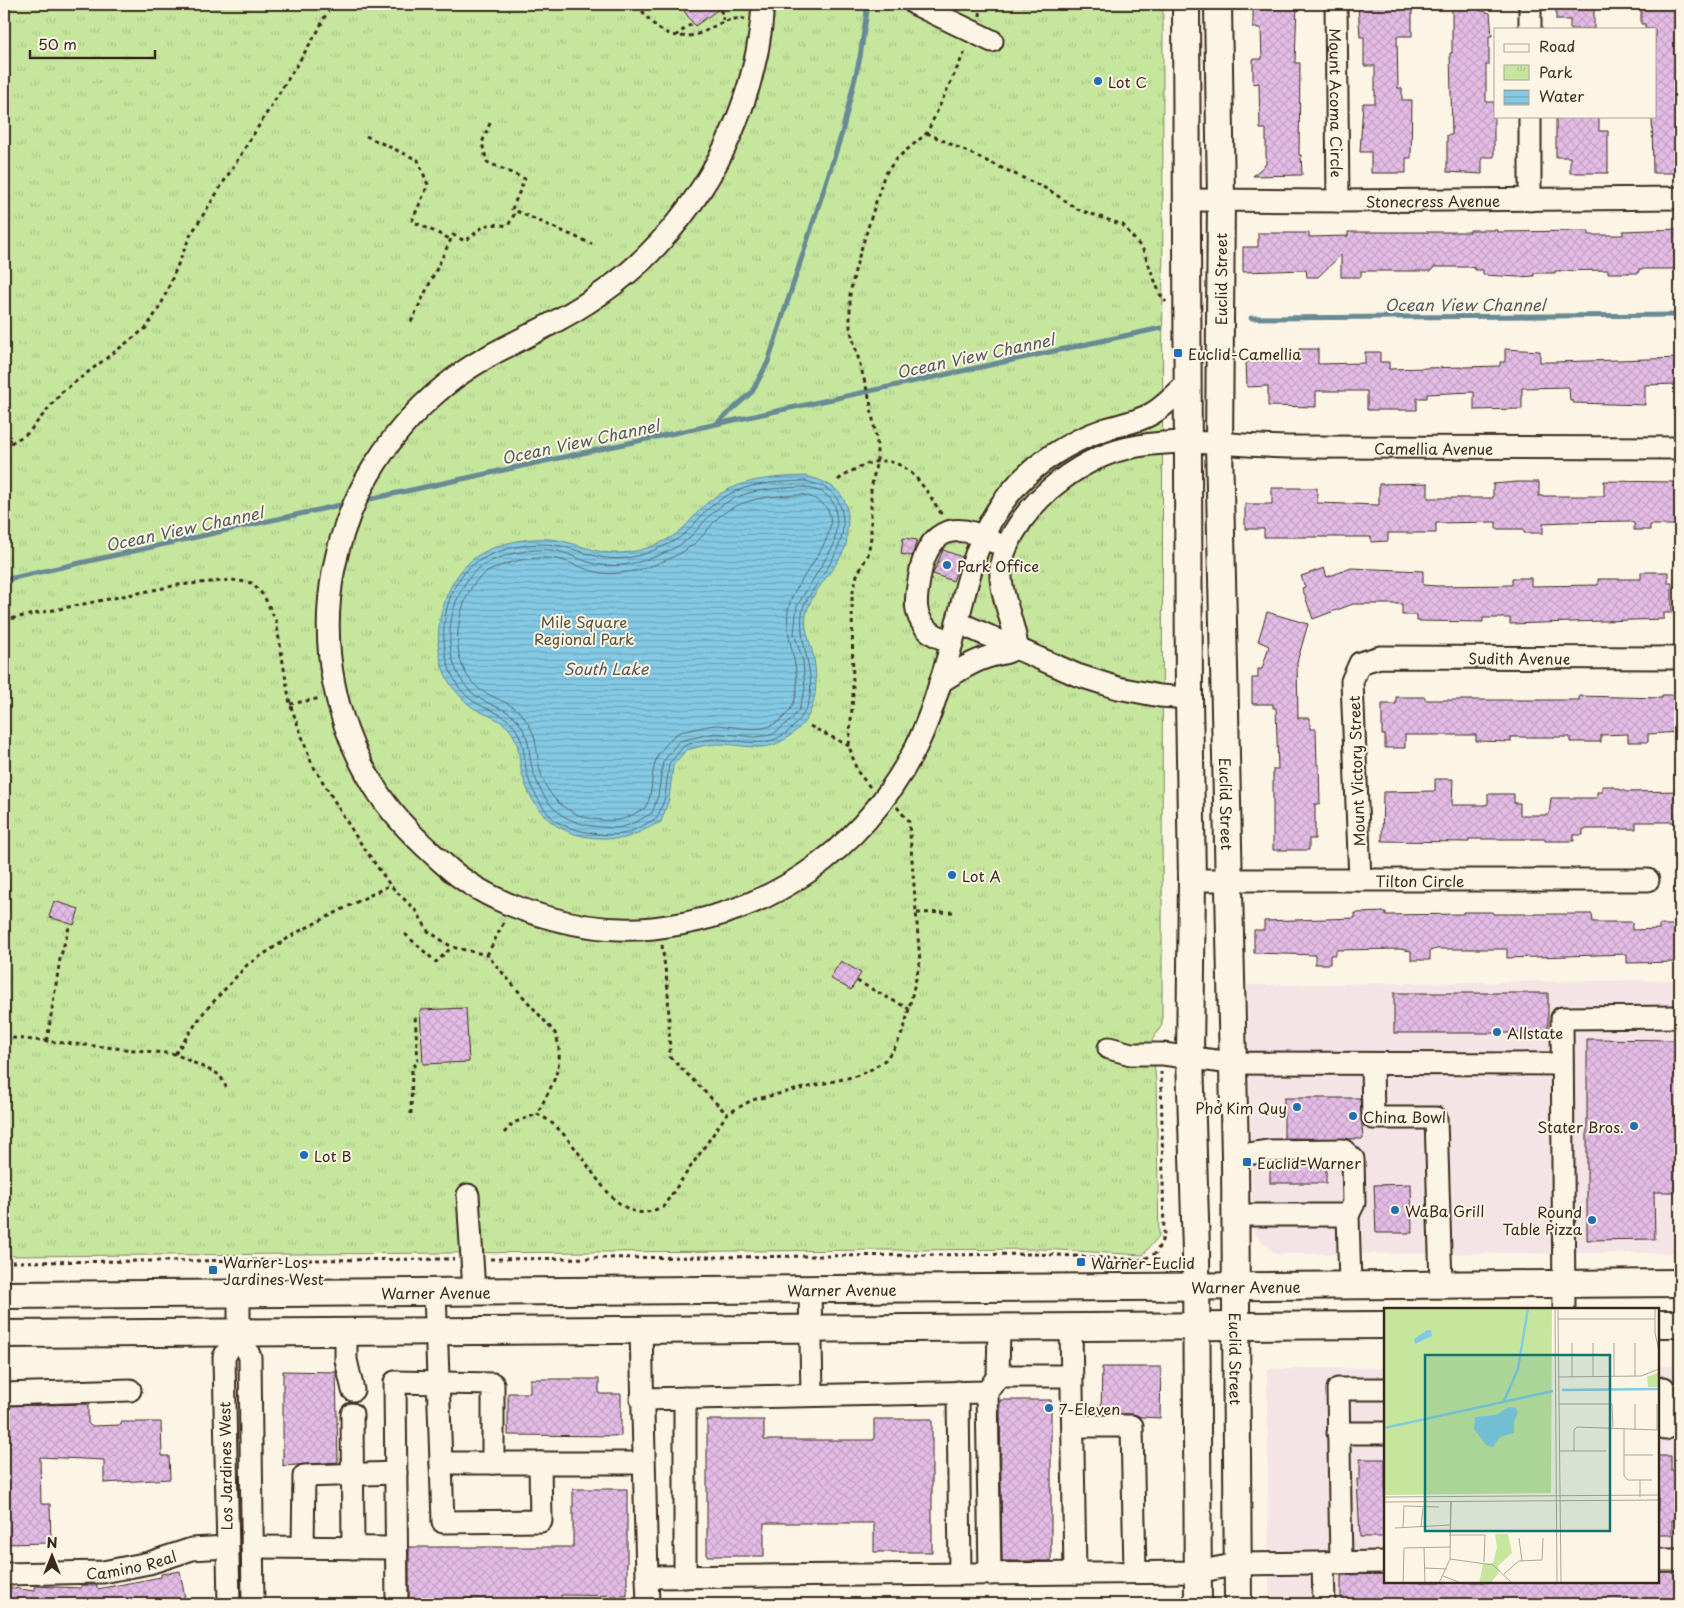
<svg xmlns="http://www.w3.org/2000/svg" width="1684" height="1608" viewBox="0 0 1684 1608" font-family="'Playpen Sans',sans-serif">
<defs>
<pattern id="park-tufts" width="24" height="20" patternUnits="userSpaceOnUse" patternTransform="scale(1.25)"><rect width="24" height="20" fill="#c6e69e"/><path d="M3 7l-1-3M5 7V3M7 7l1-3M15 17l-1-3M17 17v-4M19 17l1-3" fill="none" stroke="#abc588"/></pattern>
<pattern id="water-rules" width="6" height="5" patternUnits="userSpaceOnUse" patternTransform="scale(1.25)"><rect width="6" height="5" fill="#84cae5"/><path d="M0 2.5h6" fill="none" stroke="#6da4b9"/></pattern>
<pattern id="building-cross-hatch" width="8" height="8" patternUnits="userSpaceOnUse" patternTransform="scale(1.25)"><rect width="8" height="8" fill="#e3bce6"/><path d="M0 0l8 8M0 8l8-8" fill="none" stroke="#c4a2c5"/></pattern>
</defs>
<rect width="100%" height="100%" fill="#fcf5e5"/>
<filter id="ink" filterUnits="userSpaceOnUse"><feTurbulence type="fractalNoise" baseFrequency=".02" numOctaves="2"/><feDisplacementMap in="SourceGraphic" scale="10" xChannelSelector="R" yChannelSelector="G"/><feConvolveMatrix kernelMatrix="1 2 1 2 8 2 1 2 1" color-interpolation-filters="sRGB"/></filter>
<g filter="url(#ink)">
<g fill="#f4e4e5">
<path d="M1680,980v273l-405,1 -22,-22 -6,-247z"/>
<path d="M1658,1366h22v238h-411l-2,-235 118,-1v214h273z"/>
</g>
<path fill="url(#park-tufts)" stroke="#80885e" d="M4,4h1159l-1,1021 -10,15 4,42 3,154 -16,19 -101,-6 -1038,7z"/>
<path fill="url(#water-rules)" stroke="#678a95" d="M806,476c31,8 46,21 41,55 0,6 0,14 -3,19 -9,20 -29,37 -36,58 -7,18 3,34 6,51 4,25 3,53 -17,71 -30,27 -46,14 -81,14 -10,0 -20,4 -30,6l-13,16 -4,33 -8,23c-12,5 -24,12 -36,16 -7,2 -17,0 -24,0 -41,-1 -66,-22 -78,-61 -6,-18 -1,-34 -15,-49 -10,-12 -30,-14 -41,-25 -6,-6 -16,-16 -20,-25 -20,-40 -4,-105 37,-126 21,-11 55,-17 78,-11 33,8 43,17 78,9 12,-3 31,-11 40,-19 11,-9 19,-23 31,-31 28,-21 61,-23 95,-24z"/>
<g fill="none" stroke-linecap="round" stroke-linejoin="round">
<g stroke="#586a6e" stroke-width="1">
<path d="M805,481c20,5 33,10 37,32 6,32 -15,53 -30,79 -3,5 -8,11 -9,16 -9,41 27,80 -8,117 -25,26 -46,16 -78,14 -10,0 -24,3 -33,7l-15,18 -4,34 -8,20c-10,5 -24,14 -35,16 -17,3 -50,-3 -65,-12 -12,-8 -27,-34 -30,-49 -5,-20 0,-28 -14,-48 -8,-11 -28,-16 -40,-24 -37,-26 -37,-93 -10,-127 19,-23 69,-35 98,-28 32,8 47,19 83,8 11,-4 29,-11 39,-19 11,-9 18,-21 30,-30 26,-22 60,-23 92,-24z"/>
<path d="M805,487l17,5 8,6 5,8 2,16 -3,23 -37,61 -3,27 9,28 2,28 -6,21 -9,11 -18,14 -17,2 -40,-4 -36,8 -16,21 -5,34 -6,17c-9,5 -20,12 -30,14 -6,2 -14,0 -19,0 -37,-2 -57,-18 -69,-53 -8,-22 0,-29 -16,-53 -9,-12 -30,-16 -42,-25 -35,-27 -32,-83 -8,-117 16,-23 64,-33 90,-28 15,4 28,12 43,14 14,2 32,-1 45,-5 12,-4 31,-12 41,-20 10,-9 18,-21 29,-30 24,-21 58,-22 89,-23z"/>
<path d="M804,495c63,17 -4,76 -14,107 -12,37 25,83 -5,114 -20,20 -42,11 -68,9 -8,0 -17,3 -26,5 -8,1 -15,2 -20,9 -5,6 -13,14 -15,21 -6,16 -2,34 -11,48 -8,4 -18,11 -27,12 -37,3 -69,-13 -78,-50 -5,-24 -1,-31 -16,-53 -9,-13 -29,-18 -42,-26 -34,-23 -28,-76 -9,-106 14,-21 61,-31 84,-26 14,3 28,11 43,14 15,2 34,-1 48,-6 13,-4 31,-12 42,-20 12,-8 20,-22 31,-32 24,-18 55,-20 83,-20z"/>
</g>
<g stroke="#678a95" stroke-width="5">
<path d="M1251,318l429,-3"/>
<path d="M718,422l34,-30 16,-30 74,-229 18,-76 8,-53"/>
<path d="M365,500l796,-172"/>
<path d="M4,580l345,-77"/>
</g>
</g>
<g fill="url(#building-cross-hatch)" stroke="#3b2a1e">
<path d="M695,4h31l-31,22 -11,-15z"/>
<path d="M1253,4h44l-2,59h5l-1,92h2l1,20 -49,1 13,-12v-35h-6l-1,-46 -6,1v-25h9l-1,-31h-8z"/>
<path d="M1358,4h54v32h-15l1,52h4v12h10l-1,58h-5v15h-35v-21h-11l3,-49h12v-37h-11v-29h-4z"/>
<path d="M1452,4h27v6l11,3 2,23h-3v29h-3v37h8v55h-12v17l-35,-2v-37h5l-2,-82h2z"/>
<path d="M1556,4h38v25h-24v-9h-14z"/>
<path d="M1641,4h39v15h-5v36h5v118h-27l-1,-57h3v-87h-10v-5h-4z"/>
<path d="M1556,116h43v15h9v42h-38v-16h-14z"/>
<path d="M1679,229l1,40h-41v4h-31v-3l-53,1v2h-21v3l-16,1 -35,-2v-5h-8v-2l-5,-1h-36l-3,4h-70v6h-20v-22l-23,22h-11l-1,-7 -63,2v-25h15v-14h51v4l39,-1v-4h122v-2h27v2l92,-1v4h34v-4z"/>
<path d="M1299,349h19v15l47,-1v-11h15v10h9v7l111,-3v-4h5v-13l35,2v11h15l125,-4v26l-35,1v20l-72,-2v-2h-3l-1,-14 -47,1v21l-48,1v-18l-47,2v4h-10v12h-50v-19h-51v16l-48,-1v-20l-21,1 -1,-26h22v-7h31z"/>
<path d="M1604,481l71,1 1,40 -2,3h-24v5h-16v-7l-4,-2 -64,1 -23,1v10h-19v-4h-28v-7l-60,1v10h-48v8l-17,1v-5h-107v-8h-19v-25h27v-16h45v15l62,2v-21l49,-1v15h65v-14l24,-2h22v14h65z"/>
<path d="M903,538l14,2 -5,16 -11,-2z"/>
<path d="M943,550l19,7 -9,24 -20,-7z"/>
<path d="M1324,568l3,9 24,-9 72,3v14l13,1 76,-1v-7h19v8l67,-1v-6h43v-7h27v11h4v30h-8v6l-154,5v-6h-27v4l-66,-1v-6h-15v-11h-49l-40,15 -11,-31 3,-1 -4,-11z"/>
<path d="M1267,612l41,12 -11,38 1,56h12v11h6l1,36h2l1,39h-5v35h-6v11h-36v-81h5l-2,-61h-3v-4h-21v-26h6v-9h4l7,-23 -11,-5z"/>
<path d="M1662,695h18v37l-32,2v8h-20v-8l-27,1v7h-31v-5h-59v5l-35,-1v-6h-71v13h-20v-13h-3v-31h14v-7h29v3h154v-4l83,2z"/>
<path d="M1435,779h18l-1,26h32l4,-1v-10h26v9h6v12h29l2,-17h46v-6h5v-6h9l16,6 53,-1v31h-44v7h-53v6h-9v6h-29v-2h-76v3l-87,-1 1,-49 52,-1z"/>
<path d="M54,901l25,8 -5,16 -25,-8z"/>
<path d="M1386,912v3l77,-1v-2h30v2h99l1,8h39v8l27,-1v-4h21v37l-53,1v-9l-120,4v-9h-71l-6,2v9h-19v-9l-11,-2 -64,1v5h-6v9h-15v-9l-61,-2v-23h10v-9l91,-3v-5z"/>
<path d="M841,961l20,12 -10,17 -21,-12z"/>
<rect x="1394" y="993" width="154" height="40"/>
<path d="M466,1008l3,54 -46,2 -3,-54z"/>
<path d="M1587,1039l93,1v152h-26l1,47 -68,1z"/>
<path d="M1284,1098h76l3,41 -79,-1z"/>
<rect x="1270" y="1163" width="56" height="20"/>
<path d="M1411,1184l1,49h-36l-2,-48z"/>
<path d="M1102,1367h59l-1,51 -19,-1 -9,-3h-31z"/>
<path d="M283,1371l53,1 2,90 -55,4z"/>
<path d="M530,1379h69v15h22v42l-113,-1v-42h22z"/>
<path d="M1000,1400h51v161h-49z"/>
<path d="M88,1404v19l3,3 30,-1v-3h40l1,34h7l1,23 -66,4v-23l-64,-3 1,47h9l1,39 -47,1v-138z"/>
<path d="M874,1419h58v133h-58v-29h-110v33h-57v-136h57v20h110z"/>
<path d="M1658,1456h13v14h6v50h-5v15h-14z"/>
<path d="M1360,1459h25v78h-25l-3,-58h3z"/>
<path d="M573,1489h54v107l-66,-1v4h-152v-52h164z"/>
<path d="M180,1571l6,33h-182v-17l31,4v-5l46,2v-3h16v4l64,-12v-3z"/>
<path d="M1658,1572h22v32h-339v-29h2l42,-1v8h273z"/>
</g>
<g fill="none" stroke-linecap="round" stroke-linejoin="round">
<g stroke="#3b2a1e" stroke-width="25">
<g id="minor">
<path d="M763,4c-5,88 -44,175 -104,239 -28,31 -64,57 -101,77 -34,19 -71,34 -102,57 -133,99 -168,278 -77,417 18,27 41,49 65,70 50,46 142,71 209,64 114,-12 207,-75 261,-177 16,-31 26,-67 36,-101 16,-56 21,-110 60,-157 24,-30 60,-52 96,-64 16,-5 36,-8 50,-18 11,-7 22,-19 32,-28"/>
<path d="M915,4l77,37"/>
<path id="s1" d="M1336,4l2,197"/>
<path d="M1530,4v25"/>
<path d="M1530,116v84"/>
<path id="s2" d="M1187,200l151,1 342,-3"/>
<path d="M957,622l120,53 41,13 42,8 29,2"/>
<path d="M952,643c-8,-4 -21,-8 -27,-16 -12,-15 -9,-29 -6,-47 7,-48 32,-62 75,-38"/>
<path id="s3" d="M940,682c16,-10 33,-21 51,-26 10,-3 17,-2 26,-9 -4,-34 -26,-65 -11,-99 23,-52 77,-93 132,-102 51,-9 105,1 156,1 129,1 258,1 386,1"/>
<path id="s4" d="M1192,880h456"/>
<path id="s5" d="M1360,880l-8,-199 8,-18 20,-6 300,1"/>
<path d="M1109,1048l22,6h32l68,9 331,1"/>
<path d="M1372,1064l1,54h63l5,167"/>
<path d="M1235,1156l32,-5 76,-1 10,9 1,44 -6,12"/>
<path d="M468,1195l6,96"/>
<path d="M1235,1215h113l2,70"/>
<path d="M810,1290l2,105"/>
<path d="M435,1292l6,171h202"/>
<path d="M239,1293v39l11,25 3,247"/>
<path d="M1564,1309l-2,-291 118,-1"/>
<path d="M1071,1327l4,246"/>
<path d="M346,1330v30l7,30"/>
<path d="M641,1330l6,247 550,-5 41,-8 147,-2"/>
<path d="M998,1376h74"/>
<path d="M1664,1388l1,41"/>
<path d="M958,1392l2,182"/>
<path d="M4,1394l126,-4"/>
<path d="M685,1398v179"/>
<path d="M641,1399l346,-7"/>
<path d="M352,1414l1,134"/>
<path d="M1073,1426h59l3,146"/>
<path d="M1338,1433h47"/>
<path d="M441,1463l2,59 98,-1 -1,-58"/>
<path d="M252,1547l144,1"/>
<path d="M303,1547l1,-71 92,-3"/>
<path d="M1658,1560h22"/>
<path d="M1323,1563l1,41"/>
<path d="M1341,1563l-3,-174h47"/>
<path id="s6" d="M4,1574l99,-2 46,-9 43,-14 34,-2"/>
<path d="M990,1574l-3,-182 11,-16 1,-48"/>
<path d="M647,1577l1,27"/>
<path d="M229,1604l-5,-247 15,-25"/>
<path d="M397,1604l-2,-222 98,2v79"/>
</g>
</g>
<g stroke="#3b2a1e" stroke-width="30">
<g id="major">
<path d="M1186,4l3,694 3,182 -2,178 6,193 2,353"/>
<path id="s7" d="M1218,4l3,196 -2,245 16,711 3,448"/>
<path id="s8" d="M4,1295l1676,-12"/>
<path d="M1658,1324h22"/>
<path d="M4,1334l1381,-9"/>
</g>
</g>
<g stroke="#3b2a1e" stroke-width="3" stroke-dasharray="4 4" stroke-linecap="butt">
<path d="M638,4c15,26 37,41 67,27 14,-7 24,-14 40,-12"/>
<path d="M715,4l8,10v6"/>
<path d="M980,16l1,-12"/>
<path d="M675,36l18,-13"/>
<path d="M490,123l-8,20 5,19 38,17 -13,30 4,2"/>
<path d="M927,133l122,57 28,19 46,16 20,25 17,44 6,8"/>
<path d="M366,136l52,24 10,25 -16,36 38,18"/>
<path d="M411,322l42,-87 12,6c19,-13 16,-20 43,-15l8,-15 76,33"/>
<path d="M4,447l24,-14 34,-41 84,-64 15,-23 29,-69 128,-205 13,-27"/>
<path d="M838,480c54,-39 75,-13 104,35"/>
<path d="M4,620l174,-35 54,-5 20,3 12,13 12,25 14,83 22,60 43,71 35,50 27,27 11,19 24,16 35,8 68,78c12,31 -4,54 -18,81 42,18 61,89 100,98 9,2 17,-2 26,-5l64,-93 25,-14 104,-24 16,-7 13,-9 11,-14 8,-17 16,-67 -11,-140 -12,-15"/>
<path d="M290,704l31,-6"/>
<path d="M810,726l39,20"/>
<path d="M870,787l-13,-16 -8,-25 4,-51 -1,-99 5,-21 11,-20 3,-18v-48l6,-29v-16l-7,-43 -20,-73v-34l6,-28 28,-90 12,-17 31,-26 39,-84"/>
<path d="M917,913l38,-1"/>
<path d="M405,934l31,28 16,-15"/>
<path d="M662,945l6,45 2,67 57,57"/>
<path d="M487,955l18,-35"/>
<path d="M857,981l52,28"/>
<path d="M4,1037l171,17 45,21 6,12"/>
<path d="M47,1041l13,-82 10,-35"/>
<path d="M175,1054l29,-42 43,-47 49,-32 94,-48"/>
<path d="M411,1114l1,-47 6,-4 -3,-48"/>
<path d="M504,1133l9,-10 24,-9"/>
<path d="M490,1259l549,-5 103,6 14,-7 8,-17 -3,-164"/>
<path d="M4,1262l450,-3"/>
</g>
<use href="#minor" stroke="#fcf5e5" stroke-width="21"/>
<use href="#major" stroke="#fcf5e5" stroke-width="26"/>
</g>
</g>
<g fill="#1f6fb2" stroke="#fcf5e5" stroke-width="2">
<circle cx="1098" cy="81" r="5"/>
<rect x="1173" y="348" width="10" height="10" rx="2.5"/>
<circle cx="947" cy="565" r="5"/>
<circle cx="952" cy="875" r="5"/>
<circle cx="1497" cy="1032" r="5"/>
<circle cx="1297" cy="1107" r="5"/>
<circle cx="1353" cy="1116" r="5"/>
<circle cx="1634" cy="1126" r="5"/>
<circle cx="304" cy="1155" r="5"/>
<rect x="1242" y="1157" width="10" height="10" rx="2.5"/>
<circle cx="1395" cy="1210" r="5"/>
<circle cx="1592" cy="1220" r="5"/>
<rect x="1076" y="1257" width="10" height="10" rx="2.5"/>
<rect x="208" y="1265" width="10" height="10" rx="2.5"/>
<circle cx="1049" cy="1408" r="5"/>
</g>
<g text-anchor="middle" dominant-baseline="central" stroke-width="4" stroke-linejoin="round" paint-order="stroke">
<g font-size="15" fill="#3b2a1e" stroke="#fcf5e5" text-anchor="start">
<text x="1108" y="81">Lot C</text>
<text x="1188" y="353">Euclid-Camellia</text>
<text x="957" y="565">Park Office</text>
<text x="962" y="875">Lot A</text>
<text x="1507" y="1032">Allstate</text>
<text x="1287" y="1107" text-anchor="end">Phở Kim Quy</text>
<text x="1363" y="1116">China Bowl</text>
<text x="1624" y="1126" text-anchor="end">Stater Bros.</text>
<text x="314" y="1155">Lot B</text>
<text x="1257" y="1162">Euclid-Warner</text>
<text x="1405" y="1210">WaBa Grill</text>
<text x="1582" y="1211" text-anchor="end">Round<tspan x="1582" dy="17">Table Pizza</tspan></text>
<text x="223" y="1261">Warner-Los<tspan x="223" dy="17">Jardines West</tspan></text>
<text x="1091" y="1262">Warner-Euclid</text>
<text x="1059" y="1408">7-Eleven</text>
</g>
<g font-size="15" fill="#3b2a1e" stroke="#fcf5e5">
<text stroke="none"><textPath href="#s1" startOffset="99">Mount Acoma Circle</textPath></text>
<text stroke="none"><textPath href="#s2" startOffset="246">Stonecress Avenue</textPath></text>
<text transform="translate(1220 279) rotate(-90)">Euclid Street</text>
<text stroke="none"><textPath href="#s3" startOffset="656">Camellia Avenue</textPath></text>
<text stroke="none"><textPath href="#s5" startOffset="379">Sudith Avenue</textPath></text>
<text transform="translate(1356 771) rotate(-92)">Mount Victory Street</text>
<text stroke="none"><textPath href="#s7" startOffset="800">Euclid Street</textPath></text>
<text stroke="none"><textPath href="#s4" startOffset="228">Tilton Circle</textPath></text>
<text stroke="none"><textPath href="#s8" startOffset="1242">Warner Avenue</textPath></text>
<text stroke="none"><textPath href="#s8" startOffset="838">Warner Avenue</textPath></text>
<text stroke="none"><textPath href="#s8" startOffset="432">Warner Avenue</textPath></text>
<text stroke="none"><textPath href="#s7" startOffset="1355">Euclid Street</textPath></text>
<text transform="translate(225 1466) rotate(-91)">Los Jardines West</text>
<text stroke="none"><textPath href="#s6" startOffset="128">Camino Real</textPath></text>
</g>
<g font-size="15" fill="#575038" stroke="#fcf5e5">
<text x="584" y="621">Mile Square<tspan x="584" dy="17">Regional Park</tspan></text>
</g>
<g font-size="16" font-style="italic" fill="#515a5a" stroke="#fcf5e5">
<text x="1465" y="304">Ocean View Channel</text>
<text transform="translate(975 355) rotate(-12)">Ocean View Channel</text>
<text transform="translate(580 441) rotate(-12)">Ocean View Channel</text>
<text transform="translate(184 528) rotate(-12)">Ocean View Channel</text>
<text x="606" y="668">South Lake</text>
</g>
</g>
<g transform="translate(1384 1308)">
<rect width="275" height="275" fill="#fcf5e5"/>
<path d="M168,0l-1,185 -167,2v-186zM275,64v15h-11l-1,-10zM111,226h13l4,19 -14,13 1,6 -8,11h-12l4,-19 10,-1 4,-16z" fill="#c6e69e"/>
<path d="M43,22h4l1,6 -17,8 -1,-5zM125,99l7,1 2,4 -4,10v11l-14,4 -7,10 -7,-2 -12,-16 1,-12 21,-2z" fill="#84cae5"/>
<path fill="none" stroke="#84cae5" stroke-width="2.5" d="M178,82l97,-1M120,93l14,-32 10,-61M0,120l169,-37"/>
<path fill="none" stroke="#afa495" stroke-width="1" d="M171,0l2,275M174,0l3,275M271,0v25l4,18M174,11h97M188,35v34M209,35v34M251,35v33M230,68v-33M175,69l82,-1 18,-7M174,96h54l1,23M251,96v26M240,120v48l4,4h24M175,143h47M190,143v-21l3,-3 80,3v-26M240,147h29M256,172v17M0,189l275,-2M0,194l275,-2M37,219l2,-19M11,220l55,-3M19,220l1,-22 35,1M66,227h35l-1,27M66,228l1,-35M135,230l3,23M40,240l1,35M66,251l43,6 19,18M40,260l23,1M120,266l15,-13 23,-1 1,-22M59,268l18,7M19,275l1,-35 47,-1M55,275l11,-24 1,-58M142,275h17"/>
<path fill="#0f766e" fill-opacity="0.15" stroke="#0f766e" stroke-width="2.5" d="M41,47h185v176h-185z"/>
<rect width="275" height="275" fill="none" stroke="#3b2a1e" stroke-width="2.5"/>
</g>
<rect width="1684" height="1608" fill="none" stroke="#fcf5e5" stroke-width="20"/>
<rect x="10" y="10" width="1664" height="1588" fill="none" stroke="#3b2a1e" stroke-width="2" filter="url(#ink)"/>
<rect x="1494" y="28" width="162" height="90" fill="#fcf5e5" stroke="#afa495"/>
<rect x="1504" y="44" width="25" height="8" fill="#fcf5e5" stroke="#afa495"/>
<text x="1539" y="52" font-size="15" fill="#3b2a1e">Road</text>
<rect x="1504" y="65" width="25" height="15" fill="url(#park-tufts)" stroke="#afa495"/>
<text x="1539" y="78" font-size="15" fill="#3b2a1e">Park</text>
<rect x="1504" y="90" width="25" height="15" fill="url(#water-rules)" stroke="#afa495"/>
<text x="1539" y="102" font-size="15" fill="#3b2a1e">Water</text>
<g transform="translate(52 1556)" stroke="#fcf5e5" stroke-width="4" paint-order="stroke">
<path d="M0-4L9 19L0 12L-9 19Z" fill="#3b2a1e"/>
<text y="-8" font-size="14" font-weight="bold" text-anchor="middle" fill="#3b2a1e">N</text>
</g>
<path d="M30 50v8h125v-8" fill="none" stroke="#3b2a1e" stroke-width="2.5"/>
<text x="38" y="50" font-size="15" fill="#3b2a1e" stroke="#fcf5e5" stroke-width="4" paint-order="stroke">50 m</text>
</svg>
